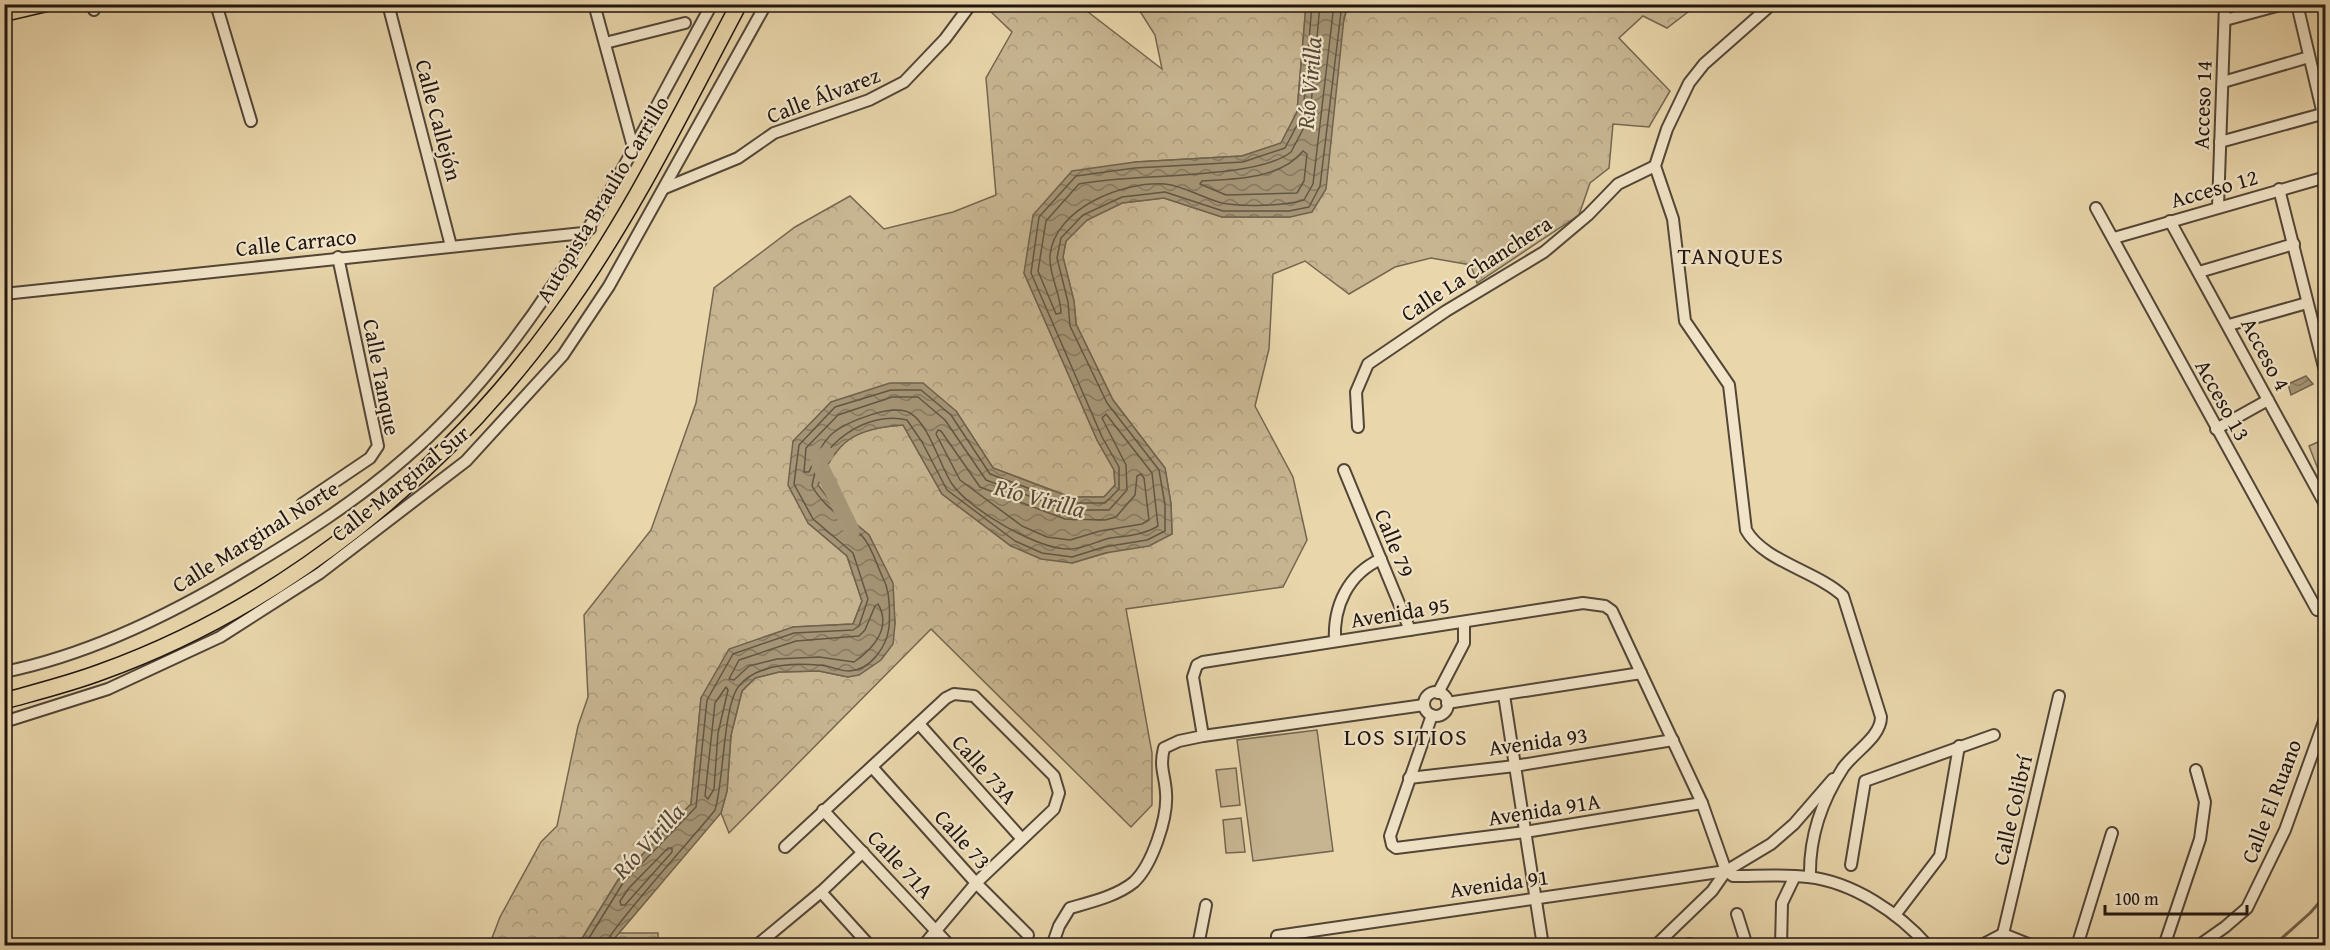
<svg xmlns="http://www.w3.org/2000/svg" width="2330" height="950" viewBox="0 0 2330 950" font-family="'Gentium Book Plus',serif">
<defs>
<pattern id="forest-crowns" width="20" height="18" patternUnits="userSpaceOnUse" patternTransform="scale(1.5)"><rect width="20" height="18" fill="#c7b591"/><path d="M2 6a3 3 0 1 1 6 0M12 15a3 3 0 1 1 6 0" fill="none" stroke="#ab9b7c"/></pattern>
<pattern id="water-waves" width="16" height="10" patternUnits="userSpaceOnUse" patternTransform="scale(1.5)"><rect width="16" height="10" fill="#a59576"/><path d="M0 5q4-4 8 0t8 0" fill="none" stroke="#86795f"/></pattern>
</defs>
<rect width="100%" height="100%" fill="#e9d6ab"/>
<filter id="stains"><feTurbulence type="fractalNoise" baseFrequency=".00333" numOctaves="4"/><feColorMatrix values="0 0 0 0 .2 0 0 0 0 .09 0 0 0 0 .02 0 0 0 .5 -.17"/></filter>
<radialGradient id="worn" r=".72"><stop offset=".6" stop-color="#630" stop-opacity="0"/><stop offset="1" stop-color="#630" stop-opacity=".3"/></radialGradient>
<g fill="#c7b591" stroke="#746650" stroke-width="1.5">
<path d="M2325,439v36l-4,2 -12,-31z"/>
<path d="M1317,730l16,121 -80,10 -16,-121z"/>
<path d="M1236,768l4,37 -19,2 -5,-37z"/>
<path d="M1241,818l4,34 -19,1 -3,-33z"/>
</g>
<g fill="url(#forest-crowns)" stroke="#746650" stroke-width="1.5">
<path d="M995,5h84l83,64 -7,-34 -19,-30h170l-9,107 -16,31 -39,13 -107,6 -111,111 73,167 17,30 1,15 -11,12h-34l-77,-29 -37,-57 -125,-9 -23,121 39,33 15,45 -9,23 -60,3 -92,71 -10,106 -73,76 -40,65 -89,1 11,-29 41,-75 16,-16 21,-100 10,-29 -4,-82 67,-85 45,-127 18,-115 81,-61 55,-31 34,33 69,-17 43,-17 -10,-117 26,-46 -22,-21z"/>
<path d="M1348,5h349l-30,23 -24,-12 -24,22 51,53 -21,36 -36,-3 -4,44 -19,15 -11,32 -102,68 -6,-18 -40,-7 -36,9 -46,27 -44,-33 -32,13 -4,75 -14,57 38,71 14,63 -24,47 -157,22 26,144v52l-21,22 -200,-198 -202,204 -8,-20 6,-22 4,-56 11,-44 13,-13 24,-6 40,-1 29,6 47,-53 -3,-41 -23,-48 -36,-30 -15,-20c19,-46 37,-57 85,-60l39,69 69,52 61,17 100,-29 -1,-30 -6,-36 -52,-68 -37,-76 -2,-23 -11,-44 3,-16 21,-21 35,-17 42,-5 58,19h68z"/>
<path d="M604,933h54v12l-57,1z"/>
</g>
<g fill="url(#water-waves)" stroke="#70624d" stroke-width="1.5">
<path d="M1306,5h42l-4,13 -18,171 -14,23 -22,5h-68l-58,-19 -42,5 -35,17 -21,21 -3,16 11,44 2,23 37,76 52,68 6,36 1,30 -23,12 -44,7 -33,10 -31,-4 -30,-13 -69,-52 -39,-69c-47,3 -67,15 -85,60l15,20 36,30 24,48 2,41 -2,20 -12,16 -22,15 -11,2 -29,-6 -40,1 -24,6 -13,13 -11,44 -4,56 -6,22 -112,132h-31l40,-65 73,-76 10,-106 28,-49 64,-22 60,-3 9,-23 -15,-45 -39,-33 -20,-38 5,-44 38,-39 59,-19h33l33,28 37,57 77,29h34l11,-12 -1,-15 -17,-30 -73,-167 9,-58 39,-44 63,-9 107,-6 39,-13 16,-31z"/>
<path d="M2306,376l7,8 -22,11 -3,-11z"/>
</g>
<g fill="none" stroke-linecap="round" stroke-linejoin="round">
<g stroke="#625643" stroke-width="1.5">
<path d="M1320,4l-10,112 -19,36c-34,28 -162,21 -212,32l-33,37 -8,50 18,43 5,-1c0,-19 -13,-40 -11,-58 5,-47 73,-74 115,-71 19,2 38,14 57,19 18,4 64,3 82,-3l9,-16 21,-180"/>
<path d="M1303,151l4,3 -3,27 -7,12 -71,2 -26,-11 2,-3c32,-2 79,-2 101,-30z"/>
<path d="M892,397h26l27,23 41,60 81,30h42l18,-20 -1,-25 -24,-47 4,-4 46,59 6,53c-14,9 -32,10 -48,12 -13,3 -27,11 -40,11 -32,1 -100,-39 -118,-65 -12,-18 -23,-60 -42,-71 -18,-10 -63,9 -77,20 -11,9 -19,27 -24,39h-5l2,-24 32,-33z"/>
<path d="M938,430l3,1 39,56 85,32 40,1 11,-3 19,-22 2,-19 4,-2 3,4 5,42 -7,4 -42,7 -30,9 -23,-3 -25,-11 -62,-46 -24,-46z"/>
<path d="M878,604c14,24 -5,45 -24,58l-35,-5 -42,2 -28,7 -15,14 -5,-1 10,-19 57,-19 63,-5 6,-6 10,-24z"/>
<path d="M726,687l2,3 -10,43 -4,56 -6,10 -3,-3 10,-93z"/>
<path d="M668,848h4v4l-47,53h-4l-1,-4 9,-13z"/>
<path d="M584,946l39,-63 73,-76 11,-107 26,-46 61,-21 59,-3 6,-4 9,-27 -15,-46 -40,-34 -19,-35 5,-39 36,-38 56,-17h30l30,25 39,59 78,29h37l14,-14v-22l-17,-30 -71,-164 8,-56 37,-41 59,-8 108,-6 42,-14 18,-34 9,-110"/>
<path d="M605,946c2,-14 94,-115 110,-136 9,-29 8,-105 24,-124 18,-22 52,-23 79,-21 11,0 21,6 31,6 22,-1 38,-25 40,-44 1,-14 1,-36 -6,-49 -6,-12 -11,-31 -20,-41 -17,-18 -38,-28 -51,-51 5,-41 55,-76 95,-66l15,22 25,48 68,51 27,12 30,4 32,-10 43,-7 18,-9v-26l-6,-35 -52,-67 -37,-77 -2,-24 -11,-44 4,-20 22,-23 39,-18 43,-5 58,19h66l20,-4 11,-21 22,-182"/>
</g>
<path stroke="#70624d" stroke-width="3" d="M2273,946l37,-33 16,-18"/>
<path stroke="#a59576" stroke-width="16" d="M826,454l-8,7 34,70"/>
<g stroke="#524637" stroke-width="14">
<g id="minor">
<path d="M93,4l1,6"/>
<path d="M216,4l35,117"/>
<path d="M388,4l63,242"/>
<path d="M594,4l39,143"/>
<path d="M1772,4l-68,60 -15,19 -22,46 -12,37 18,53 12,102 44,64 17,145c17,31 72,42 97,66l38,121c0,20 -27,35 -38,51 -22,34 -34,69 -33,109"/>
<path d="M2297,4l29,123"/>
<path d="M2225,20l59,-16"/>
<path d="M605,43l80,-20"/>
<path d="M2223,82l86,-25"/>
<path d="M2220,142l102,-28"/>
<path d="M665,188l73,-30 36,-25 95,-33 35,-18 41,-43 26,-35"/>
<path d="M2279,189l47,186"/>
<path d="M2218,207l7,-203"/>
<path d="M2096,208l221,402 9,-5"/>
<path d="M2170,221l156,285"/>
<path d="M2114,238l212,-61"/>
<path d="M2199,272l95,-28"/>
<path d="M4,294l579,-61 7,-4"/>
<path d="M2229,325l78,-22"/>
<path d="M1358,427l-2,-35 12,-28 78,-53 98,-59 44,-37 30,-31 37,-18"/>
<path d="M2216,429l52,-29"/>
<path d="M1344,470l66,160"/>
<path d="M302,504l68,-46 8,-12 -40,-189"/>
<path d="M1335,641c-2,-35 13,-67 46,-82"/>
<path d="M4,672c84,-17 170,-59 242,-103 55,-33 109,-67 158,-110 141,-121 219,-295 308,-455"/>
<circle cx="1436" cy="704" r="12"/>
<path d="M1438,693l26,-50v-21"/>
<path d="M1504,695l39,251"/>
<path d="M1447,703l194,-30 61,130 24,68 7,5c25,0 51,-2 75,1 45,5 91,36 120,69"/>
<path d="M1432,715l-42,121 2,9 4,3 129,-16 177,-29"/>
<path d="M4,722l104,-33 112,-52 100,-64 146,-112 97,-106 46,-69 157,-282"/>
<path d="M920,725l102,114"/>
<path d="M1203,736l-10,-59 4,-12 6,-3 380,-59 22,3 7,5 29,62"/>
<path d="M872,767l104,116 52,52"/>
<path d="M1409,778l106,-12 158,-26"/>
<path d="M823,810l127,136"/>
<path d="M785,847l161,-149 8,-4 20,2 80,80 5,17 -5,16 -78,74 -53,63"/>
<path d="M1851,865l14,-84 129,-46"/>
<path d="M821,892l49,54"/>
<path d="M1737,914l10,32"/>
<path d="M1895,915l45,-59 19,-110"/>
<path d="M2003,934l56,-238"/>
<path d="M1689,944l1,2"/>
<path d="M756,946l65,-54 42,-40"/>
<path d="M1052,946l7,-20 11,-18c21,-6 47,-12 64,-26 18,-17 34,-64 32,-89 -1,-19 -7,-25 -2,-45l15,-7 24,-5 221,-31"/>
<path d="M1198,946l8,-41"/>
<path d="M1278,946l-1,-10 449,-65 45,-27 23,-20 39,-45"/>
<path d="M1655,946l57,-55 14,-20"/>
<path d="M1781,946l1,-43 13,-27"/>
<path d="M1980,946l23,-12 30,12"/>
<path d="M2077,946l35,-113"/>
<path d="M2164,946l36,-107 5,-37 -9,-32"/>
<path d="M2198,946l27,-19 22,-19 38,-78 41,-114"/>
</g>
</g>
<g stroke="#201610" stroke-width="15">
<path id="major" d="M4,15l47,-11"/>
</g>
<g stroke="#201610" stroke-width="18">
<path id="highway" d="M4,701c32,-9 65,-17 97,-29 184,-66 345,-199 459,-357 70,-96 123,-206 179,-311"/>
</g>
<use href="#minor" stroke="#f1e4c8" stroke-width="10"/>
<use href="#major" stroke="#e9d6ab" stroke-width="12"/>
<use href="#highway" stroke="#e9d6ab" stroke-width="15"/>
</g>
<g text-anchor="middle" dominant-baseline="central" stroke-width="4.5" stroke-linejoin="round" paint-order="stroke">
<g font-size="22" fill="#201610" stroke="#f1e4c8">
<text transform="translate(823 95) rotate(-21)">Calle Álvarez</text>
<text transform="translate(2202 105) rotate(-88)">Acceso 14</text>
<text transform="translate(439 120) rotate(75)">Calle Callejón</text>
<text transform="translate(2214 188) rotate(-16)">Acceso 12</text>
<text transform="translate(602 199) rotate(-59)">Autopista Braulio Carrillo</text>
<text transform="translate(296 242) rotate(-6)">Calle Carraco</text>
<text transform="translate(1476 268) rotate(-33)">Calle La Chanchera</text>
<text transform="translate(2266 354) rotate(62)">Acceso 4</text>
<text transform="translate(382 377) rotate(79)">Calle Tanque</text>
<text transform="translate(2223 400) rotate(61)">Acceso 13</text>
<text transform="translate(400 483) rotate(-39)">Calle Marginal Sur</text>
<text transform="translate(255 536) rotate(-32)">Calle Marginal Norte</text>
<text transform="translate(1395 543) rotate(68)">Calle 79</text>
<text transform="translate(1400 612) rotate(-9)">Avenida 95</text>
<text transform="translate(1538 741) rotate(-8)">Avenida 93</text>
<text transform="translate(985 769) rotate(48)">Calle 73A</text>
<text transform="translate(2271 801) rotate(-69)">Calle El Ruano</text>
<text transform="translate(1544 809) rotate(-9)">Avenida 91A</text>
<text transform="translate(2012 810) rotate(-77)">Calle Colibrí</text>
<text transform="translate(963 839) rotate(48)">Calle 73</text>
<text transform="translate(901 864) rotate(47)">Calle 71A</text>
<text transform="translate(1499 883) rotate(-8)">Avenida 91</text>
</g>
<g font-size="24" font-style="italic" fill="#554939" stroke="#f1e4c8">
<text transform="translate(1309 83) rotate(-85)">Río Virilla</text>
<text transform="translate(1040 498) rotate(15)">Río Virilla</text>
<text transform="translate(648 841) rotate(-47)">Río Virilla</text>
</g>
<g font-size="24" letter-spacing="1.5" fill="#201610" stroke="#f1e4c8">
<text x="1731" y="255">TANQUES</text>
<text x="1406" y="736">LOS SITIOS</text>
</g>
</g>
<rect width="2330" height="950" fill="none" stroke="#e9d6ab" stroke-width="24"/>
<rect x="6" y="6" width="2318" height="938" fill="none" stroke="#201610" stroke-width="3"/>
<rect x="12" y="12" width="2306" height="926" fill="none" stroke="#201610" stroke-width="1.5"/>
<path d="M2105 905v9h142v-9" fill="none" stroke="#201610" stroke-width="3"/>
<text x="2114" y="905" font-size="18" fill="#201610" stroke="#f1e4c8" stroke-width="4.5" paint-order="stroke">100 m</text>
<rect width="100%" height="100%" filter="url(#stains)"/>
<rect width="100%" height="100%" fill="url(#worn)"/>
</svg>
